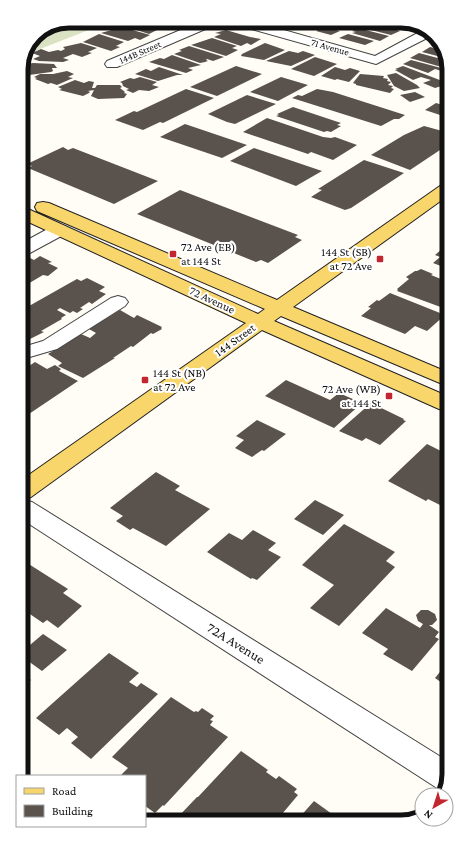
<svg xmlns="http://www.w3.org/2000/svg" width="470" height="843" viewBox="0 0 470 843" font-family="'Crimson Pro',serif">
<rect width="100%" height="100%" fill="#fffdf5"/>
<path fill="#d9e3c4" d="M69,21h43l-85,33 8,-19z"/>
<g fill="#5a524d">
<path d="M131,21h17l17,5 -16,8 -25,-8 9,-3z"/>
<path d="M295,21h3l13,3 -9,4 -14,-4z"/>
<path d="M333,21h2l14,4 -8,4 -15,-4z"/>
<path d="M377,21h17l16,4 -9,5 -27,-7z"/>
<path d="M369,22l31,9 -9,4 -28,-7 4,-2 -4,-1z"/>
<path d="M122,27l28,8 -10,5 -5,-2 -7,3 -27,-8z"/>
<path d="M324,27l16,4 -9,4 -15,-4z"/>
<path d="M358,28l31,8 -9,5 -28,-8 4,-1 -4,-1z"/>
<path d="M226,30l24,7 11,2 -10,6 -4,-2 -6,3 -27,-9 7,-3 -6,-1z"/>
<path d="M99,34l25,8 -8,4 4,1 -9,4 -28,-9z"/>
<path d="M348,34l26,7 -9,4 -26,-7z"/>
<path d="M212,38l25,8 -5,2 6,2 -12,6 -35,-11z"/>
<path d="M438,42l6,8 -13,-4z"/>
<path d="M81,43l16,5 -9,4 4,1 -10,4 -9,-3 -10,4 6,2 -6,2 -24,-1 -6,-2 7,-3 -8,-3 9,-4 8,3 9,-2 3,1 4,-2 -2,-2z"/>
<path d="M265,43l20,7 -21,10 -23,-4 1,-2z"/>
<path d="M189,46l35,11 -11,4 -6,-2 -1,1 2,1 -3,1 -5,1 -26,-9 8,-3 -3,-1z"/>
<path d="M430,47l15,4v7l-23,-6z"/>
<path d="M289,51l9,2 5,-2 12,4 -24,11 -25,-5z"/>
<path d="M419,53l26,7 -3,4 3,1v3l-35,-10z"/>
<path d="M172,55l29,10 -13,3 5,2 -7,3 -37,-11 11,-4 4,1z"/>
<path d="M315,57l22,7 -23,12 -23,-7z"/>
<path d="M411,60l34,9v3l-10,-3 -7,4 -25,-9z"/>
<path d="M33,63l21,1 3,4h-5l1,3 -2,1 -29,4v-11z"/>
<path d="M236,66l26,8 -45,22 -27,-9z"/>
<path d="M403,66l42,16v3l-10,3 -12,-5 8,-3 -10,-3 -8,3 -18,-10h3l-3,-1z"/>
<path d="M159,67l24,8h-6l-19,6 -23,-7 11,-5 5,2z"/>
<path d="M335,67l10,3 5,-2 10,3 -11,11 -12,-3 -2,1 -14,-4z"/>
<path d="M67,71l7,3 -6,3 5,1 -16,7 -6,-2 -3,1 -13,-5 2,-1 -3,-1 6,-3h13z"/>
<path d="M396,73l21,12 3,3 -16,3 -10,-5 -7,-11z"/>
<path d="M360,74l24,2 -1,2 5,1 -1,2 4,1 -3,3 5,1 -2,2 3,1 -4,4 -34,-8v-1l-3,-1z"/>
<path d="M140,77l17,5 -5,3 7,2 -10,4 -10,-1 -6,3 -7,-3 3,-1 -6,-3 -1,-3 -2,-1 10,-4 4,1z"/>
<path d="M281,77l27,8 -30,16 -28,-9z"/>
<path d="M75,80l9,3 5,-2 5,1 -2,6h3l2,-3h23l2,2 -2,1 5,4 -1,1 3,1 -3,4 -26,1 -7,-3 3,-6 -6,1 2,1 -1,1 -6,3 -24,-6 3,-1 -4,-2z"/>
<path d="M186,89l28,9 -51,25 -3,-1 -17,8 -28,-10 19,-9 3,1z"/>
<path d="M317,89l16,3 72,23 -6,4h-5l-13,7 -89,-28 6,-3 4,1z"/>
<path d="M415,92l10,5 -15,5 -10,-7z"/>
<path d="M247,95l29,9 -41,20 -8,-2 -19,-8z"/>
<path d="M436,103l10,3v5l-6,4 -15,-5z"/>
<path d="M293,107l48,16 -4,2 4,1 -10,6 -4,-1 -3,1 -48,-16 3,-1 -2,-1z"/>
<path d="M267,118l56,19 8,1 4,-1 22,8 -24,15 -22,-8 -3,2 -65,-22z"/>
<path d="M185,124l62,21 -25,13 -62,-21z"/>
<path d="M424,126l22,6v14l-36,24 -39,-15 33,-20z"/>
<path d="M63,147l5,3 5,-2 85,33 -44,23 -86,-36 4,-2 -5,-2z"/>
<path d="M254,148l68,23 -26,15 -66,-25z"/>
<path d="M364,160l40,13 -53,35 -6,2 -34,-13 11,-7 -4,-1z"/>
<path d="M180,190l118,45 -3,2 7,3 -34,23 -7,-3 -5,2 -119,-48z"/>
<path d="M442,249l4,1v18l-13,-5 7,-6 -5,-2z"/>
<path d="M26,256l8,4 6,-4 12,6 -4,1 10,5 -10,8 -5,-1 -17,10h-4v-27z"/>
<path d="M421,269l12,5 -2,1 15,6v28l-49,-18 1,-1 -1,-1 12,-10 -3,-2 9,-6h2z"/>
<path d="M87,278l18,9 -6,4 7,3 -14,10 -3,-2 -9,6 3,1 -6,4 -4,-2 -3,2 -10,-5 -3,2 9,5 -5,3 1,1 -21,12 3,1 -18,9 2,1 -5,3 -1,-35 46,-26 9,-5 4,2z"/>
<path d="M390,293l55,22 -18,16 -12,-5 -10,8 -44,-18 10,-8 -3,-1 9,-7 2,1z"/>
<path d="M120,310l14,8 3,-3 25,12 -1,1 1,1 -9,5 -2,-1 -18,14 -2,-1 -18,12h2l-32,20 -25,-12 4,-3 -14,-9 33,-20 9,4 6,-5 -7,-4z"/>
<path d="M35,362l12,7 8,-4 6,4 -2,2 19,10 -55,37v-48z"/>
<path d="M286,380l44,20 9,-7 23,10 -28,25 -69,-32z"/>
<path d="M371,403l33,16 -1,1 3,1 -26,24 -14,-7 -4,3 -23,-10z"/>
<path d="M257,420l29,14 -22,17 -2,-1 -10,7 -17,-9 9,-8 -8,-4z"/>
<path d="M427,444l20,10 1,55 -20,-10 -2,2 -38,-20z"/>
<path d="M156,472l24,14 -5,4 35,19 -44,37 -33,-18 -3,2 -14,-9 7,-5 -13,-8z"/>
<path d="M315,500l29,15 -21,20 -29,-16z"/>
<path d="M344,524l51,28 -9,9 9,6 -56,59 -29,-18 24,-23 -32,-20z"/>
<path d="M253,530l23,13 -8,7 13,7 -24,23 -5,-2 -1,1 -44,-27 22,-19 13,7z"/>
<path d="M24,561l44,28 -5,4 19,13 -24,22 -11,-8 -4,3 -19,-13z"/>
<path d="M386,608l34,20 3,-4 -5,-3 -2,-6 5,-5h7l7,4 2,6 -5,5h-3l10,7 -4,5 4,2 -27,32 -29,-17 5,-5 -26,-16z"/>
<path d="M43,634l24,16 -25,21 -18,-13v-8z"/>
<path d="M109,653l30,20 -10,9 8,5 4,-4 17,11 -67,65 -20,-16 7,-6 -11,-9 -8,7 -23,-17z"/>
<path d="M448,662v25l-13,-9z"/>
<path d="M24,675l7,5 -7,6z"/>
<path d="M171,697l23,15 2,-1 2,1 4,-4 12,8 -4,4 3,1 -3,4 18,12 -64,69 -1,-1 -8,8 -10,-7v-30h-25l8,-8 -16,-11z"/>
<path d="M241,751l27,19 -2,2 10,7 3,-3 18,13 -3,3 4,3 -21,25 -100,1 2,-2 -2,-1 20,-21h1z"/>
<path d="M314,801l25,18h-41z"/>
</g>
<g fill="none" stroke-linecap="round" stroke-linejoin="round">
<g stroke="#444" stroke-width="2">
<g id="minor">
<path d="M202,21h17l-2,3 -100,43h-10l-2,-3 2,-3z"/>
<path d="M232,21h20l123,35 50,-27 5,2 3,4 -57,29 -142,-40z"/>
<path d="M59,225l6,1 3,4 -3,4 -37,20 -6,1v-12l31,-17z"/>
<path d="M118,296l7,2 3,4 -3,4 -68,43 -34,10v-12l20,-6 68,-43z"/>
<path d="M23,500l9,2 417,260v15l-5,13 -7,-2 -414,-268z"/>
</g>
</g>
<g stroke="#222" stroke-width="2">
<path id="major" d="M446,184v13l-153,110 154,65v14l-166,-70 -7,5 173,75v15l-8,-2 -177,-79 -231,167 -8,2v-20l223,-156 -224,-104v-11l6,1 230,105 7,-5 -228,-98 -2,-4 2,-4 6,-1 6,1 228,97 163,-114z"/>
</g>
<use href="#minor" fill="#fff" fill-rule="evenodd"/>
<use href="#major" fill="#f9d66b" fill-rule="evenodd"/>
</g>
<g fill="#c4262e" stroke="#fff" stroke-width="1.5">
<rect x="169" y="250" width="8" height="8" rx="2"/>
<rect x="376" y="255" width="8" height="8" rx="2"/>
<rect x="141" y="376" width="8" height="8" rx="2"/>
<rect x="385" y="392" width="8" height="8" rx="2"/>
</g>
<g text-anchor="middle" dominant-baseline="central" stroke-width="4" stroke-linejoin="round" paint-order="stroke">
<g font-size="10" fill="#111" stroke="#fff">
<text transform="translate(330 47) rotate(16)">71 Avenue</text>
<text transform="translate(140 52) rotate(-23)">144B Street</text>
</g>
<g font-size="12" fill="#111" stroke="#fff" text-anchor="start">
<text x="181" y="247">72 Ave (EB)<tspan x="181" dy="14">at 144 St</tspan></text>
<text x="372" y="252" text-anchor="end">144 St (SB)<tspan x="372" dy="14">at 72 Ave</tspan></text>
<text x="153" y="373">144 St (NB)<tspan x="153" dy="14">at 72 Ave</tspan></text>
<text x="381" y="389" text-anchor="end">72 Ave (WB)<tspan x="381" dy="14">at 144 St</tspan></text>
</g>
<g font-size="12" fill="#111" stroke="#fff">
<text transform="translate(212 300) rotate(25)">72 Avenue</text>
<text transform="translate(235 340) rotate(-36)">144 Street</text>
</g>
<g font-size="14" fill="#111" stroke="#fff">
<text transform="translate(236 643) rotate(32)">72A Avenue</text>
</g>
</g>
<path d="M0 0H470V843H0ZM69 28H401A41 41 0 0 1 442 69V774A41 41 0 0 1 401 815H69A41 41 0 0 1 28 774V69A41 41 0 0 1 69 28Z" fill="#fff" fill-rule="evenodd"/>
<path fill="none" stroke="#111" stroke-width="5" d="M69 28H401A41 41 0 0 1 442 69V774A41 41 0 0 1 401 815H69A41 41 0 0 1 28 774V69A41 41 0 0 1 69 28Z"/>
<rect x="16" y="775" width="130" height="52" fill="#ffffff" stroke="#a0a0a0"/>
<rect x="24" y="788" width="20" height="6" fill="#f9d66b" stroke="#a0a0a0"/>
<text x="52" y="795" font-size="12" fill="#111111">Road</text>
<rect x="24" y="805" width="20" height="12" fill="#5a524d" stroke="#a0a0a0"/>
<text x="52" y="815" font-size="12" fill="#111111">Building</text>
<g transform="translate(434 807) rotate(219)"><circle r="19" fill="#ffffff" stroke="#a0a0a0"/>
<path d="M0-3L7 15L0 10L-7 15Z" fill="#c4262e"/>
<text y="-6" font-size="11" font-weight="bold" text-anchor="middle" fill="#111111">N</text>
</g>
</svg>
